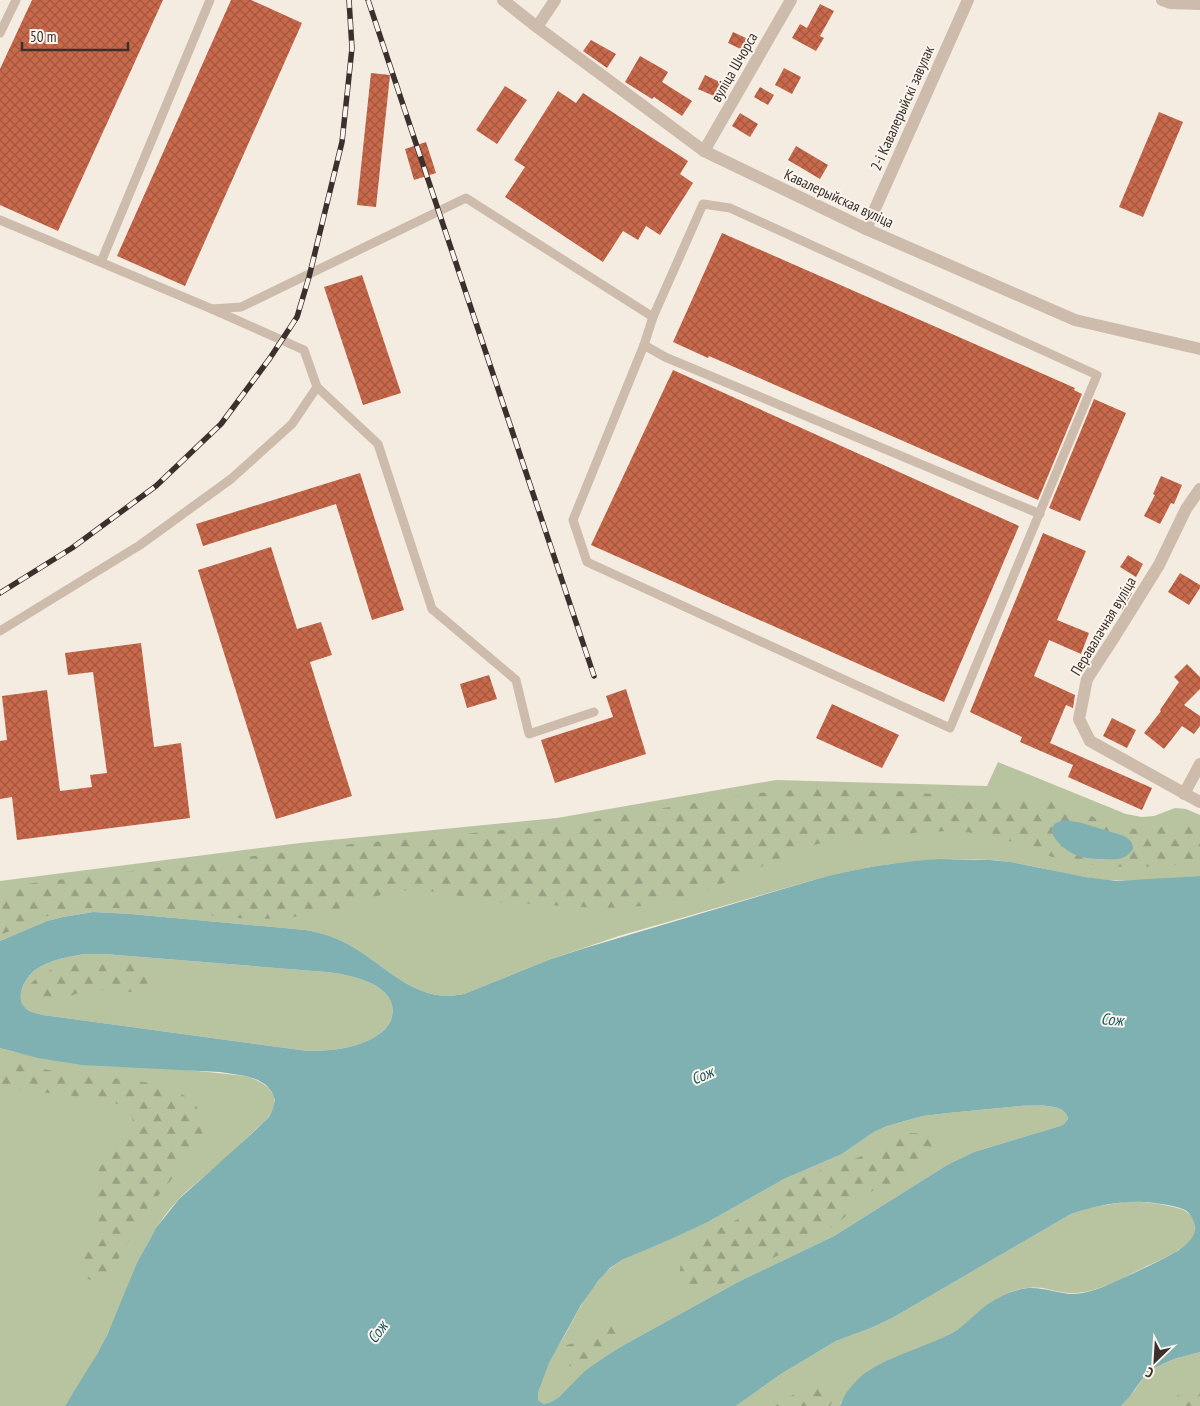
<svg xmlns="http://www.w3.org/2000/svg" width="1200" height="1406" viewBox="0 0 1200 1406" font-family="'PT Sans Narrow',sans-serif">
<defs>
<pattern id="forest-firs" width="22" height="20" patternUnits="userSpaceOnUse" patternTransform="scale(1.25)"><rect width="22" height="20" fill="#b8c4a0"/><path d="M5 1l3.5 6h-7zM16 11l3.5 6h-7z" fill="#97a083"/></pattern>
<pattern id="building-cross-hatch" width="8" height="8" patternUnits="userSpaceOnUse" patternTransform="scale(1.25)"><rect width="8" height="8" fill="#c8694b"/><path d="M0 0l8 8M0 8l8-8" fill="none" stroke="#a4573f"/></pattern>
</defs>
<rect width="100%" height="100%" fill="#f4ebe1"/>
<g fill="#b8c4a0">
<path d="M998,762l128,52 16,3 12,-1 21,-8 11,1 14,6v61c-34,3 -69,7 -102,3 -37,-4 -71,-17 -108,-19 -59,-4 -116,4 -173,19l-198,57 -68,23 -87,35c-47,10 -74,-25 -111,-47 -15,-9 -30,-14 -47,-17l-175,-16 -38,-2 -30,5 -16,4 -47,20v-60l300,-38 257,-25 219,-38 211,6z"/>
<path d="M87,954h17l222,18c22,2 73,12 66,44 -1,6 -5,12 -10,16 -21,16 -48,19 -74,19l-265,-36c-7,-2 -16,-3 -20,-10 -7,-11 3,-28 12,-35 14,-10 35,-14 52,-16z"/>
<path d="M0,1048l15,4 231,24c15,5 35,15 27,34 -4,9 -13,15 -20,22 -12,13 -25,25 -39,36 -12,11 -26,21 -37,33 -30,32 -43,73 -60,112 -14,33 -32,63 -52,93h-65z"/>
<path d="M1020,1106c13,0 46,-4 48,13l-4,5 -4,2 -86,26 -27,13 -113,71 -96,46 -116,64 -19,12 -17,13 -27,26 -8,5 -7,2 -6,-4c-3,-18 19,-51 28,-67 10,-18 19,-37 33,-53 6,-8 14,-14 23,-20l86,-38 76,-43 58,-25 32,-22 13,-6 36,-10 25,-3z"/>
<path d="M1129,1201c18,1 34,3 52,8 9,3 17,13 14,23 -2,7 -9,13 -15,17 -10,7 -22,12 -33,17 -22,11 -46,25 -70,27 -11,1 -20,-2 -30,-4 -14,-3 -28,-1 -41,5 -19,9 -33,26 -51,37 -21,13 -44,20 -66,30 -7,3 -17,7 -23,12 -9,8 -17,20 -25,29l-1,4h-104l45,-32 55,-33 35,-13 23,-11 177,-103 18,-6z"/>
<path d="M1200,1352v54h-79l14,-16 11,-16 8,-6 20,-9z"/>
</g>
<g fill="url(#forest-firs)">
<path d="M800,789l96,2 37,3 49,6h24l21,-4 24,4 65,26 19,3h17l21,-4h17l10,2v36c-41,4 -85,7 -126,-1 -25,-4 -47,-15 -70,-23 -24,-7 -53,-9 -77,-7 -13,0 -26,3 -39,4 -13,1 -26,0 -39,2 -17,1 -36,7 -52,13 -9,3 -18,8 -27,12 -35,15 -71,33 -109,40 -42,8 -84,4 -126,1 -13,-1 -27,-1 -39,-2 -28,-4 -55,-11 -82,-12 -29,0 -49,11 -76,19 -27,8 -58,10 -87,10l-122,-11h-44l-35,7 -50,20v-48l353,-43 206,-19 191,-31z"/>
<path d="M99,960c13,1 43,-1 49,14 2,4 1,11 -3,14 -10,9 -36,0 -49,2 -4,0 -8,1 -11,1 -16,4 -36,18 -52,8 -3,-2 -5,-5 -5,-9 1,-5 5,-9 9,-12 19,-13 39,-17 62,-18z"/>
<path d="M0,1060l68,14 64,6 24,4 15,4 14,8 12,11 5,14v14l-7,15 -50,62 -34,60c-4,5 -8,9 -16,9 -5,0 -9,-3 -12,-8 -8,-13 6,-22 11,-33 3,-4 3,-10 3,-15 -1,-17 -9,-36 -1,-52 10,-19 34,-26 37,-48 1,-12 -9,-18 -18,-22l-87,-13 -28,-2z"/>
<path d="M908,1133c8,0 16,-1 22,6 24,29 -49,45 -63,55 -9,6 -14,14 -21,22 -7,7 -14,11 -22,16l-102,52c-9,3 -20,7 -30,4 -6,-2 -11,-8 -12,-14 -2,-30 45,-47 65,-59 18,-11 34,-26 54,-36 22,-10 46,-16 68,-25 14,-6 27,-16 41,-21z"/>
<path d="M612,1323c8,1 11,3 13,10 -7,12 -33,29 -45,34 -6,1 -10,0 -15,-4 -3,-4 -5,-10 -2,-15 4,-4 9,-4 14,-6 13,-4 23,-15 35,-19z"/>
<path d="M1200,1379v27h-34l18,-16z"/>
<path d="M812,1387c14,0 26,4 18,19h-55l21,-13z"/>
</g>
<g fill="#7fb0b2" fill-rule="evenodd">
<path d="M1065,820l17,3 42,13c6,4 9,6 9,13 -7,10 -15,11 -27,10 -10,0 -21,0 -30,-4 -15,-6 -39,-30 -11,-35z"/>
<path d="M938,859l52,1 21,2 74,15 32,4 83,-5v476l-26,7 -20,9 -8,6 -16,22 -9,10h-281c4,-13 15,-25 25,-33 26,-18 59,-25 87,-40 12,-7 21,-17 32,-26 11,-8 22,-14 34,-17 20,-6 37,4 56,4 20,-1 40,-12 58,-20 16,-8 32,-15 47,-24 9,-7 20,-16 15,-28 -2,-5 -5,-10 -9,-12 -13,-6 -43,-9 -57,-8 -20,1 -39,6 -57,12l-177,103 -23,11 -35,13 -55,33 -45,32h-671l32,-52 11,-21 29,-70 19,-35 23,-29 66,-59 24,-23 4,-8 2,-9 -3,-8 -6,-7 -8,-5 -12,-4 -26,-4 -138,-7 -44,-7 -38,-10v-107l47,-20 16,-4 30,-5 38,2 175,16c17,3 32,8 47,17 37,22 64,57 111,47l87,-35 34,-11 232,-69c40,-11 79,-17 121,-20zM87,954h17l222,18c22,2 73,12 66,44 -1,6 -5,12 -10,16 -21,16 -48,19 -74,19l-265,-36c-7,-2 -16,-3 -20,-10 -7,-11 3,-28 12,-35 14,-10 35,-14 52,-16zM1020,1106c13,0 46,-4 48,13l-4,5 -4,2 -86,26 -27,13 -113,71 -96,46 -116,64 -19,12 -18,13 -26,26 -8,5 -7,2 -6,-4v-8l11,-29 32,-58 17,-24 12,-13 12,-8 49,-21 37,-17 76,-43 58,-25 32,-22 13,-6 36,-10 25,-3z"/>
</g>
<g fill="url(#building-cross-hatch)">
<path d="M32,0h131l-105,231 -58,-26v-136z"/>
<path d="M231,0h20l51,23 -117,263 -68,-30z"/>
<path d="M820,4l14,7 -14,25 4,2 -8,13 -24,-13 8,-14 7,4z"/>
<path d="M733,32l15,7 -5,11 -15,-7z"/>
<path d="M591,40l25,14 -9,14 -24,-17z"/>
<path d="M640,56l28,16 -6,10 30,19 -10,15 -28,-19 -2,2 -27,-17z"/>
<path d="M784,68l17,9 -9,17 -17,-9z"/>
<path d="M371,73l19,2 -14,132 -19,-2z"/>
<path d="M705,75l17,8 -6,14 -18,-8z"/>
<path d="M505,86l22,14 -30,44 -21,-14z"/>
<path d="M760,87l14,8 -6,10 -14,-8z"/>
<path d="M558,91l18,12 7,-10 105,68 -8,13 13,9 -33,52 -14,-9 -8,14 -15,-9 -20,31 -98,-65 20,-30 -11,-7z"/>
<path d="M1159,112l24,10 -40,95 -24,-10z"/>
<path d="M740,113l18,11 -8,13 -18,-11z"/>
<path d="M426,142l10,31 -22,7 -9,-31z"/>
<path d="M796,146l32,19 -8,14 -32,-19z"/>
<path d="M722,233l353,155 -1,2 8,4 -44,106 -329,-144 -1,2 -35,-16z"/>
<path d="M362,275l39,118 -38,12 -39,-118z"/>
<path d="M673,370l346,156 -75,176 -353,-157z"/>
<path d="M1094,399l32,14 -46,108 -31,-13z"/>
<path d="M360,473l44,137 -32,10 -36,-116 -133,42 -7,-22z"/>
<path d="M1161,476l21,9 -8,19 -3,-1 -11,21 -16,-8 11,-21 -2,-1z"/>
<path d="M1043,533l43,18 -29,69 32,13 -8,21 -32,-14 -15,36 41,19 -2,13 -7,-3 -16,38 102,45 -10,22 -74,-33 5,-12 -53,-23 2,-5 -52,-25z"/>
<path d="M271,547l26,82 24,-7 11,33 -22,7 42,134 -76,23 -78,-249z"/>
<path d="M1128,555l15,9 -7,13 -16,-10z"/>
<path d="M1180,573l20,12v3l-11,17 -21,-13z"/>
<path d="M1121,588l11,5 -10,17 -9,-4z"/>
<path d="M141,643l13,104 27,-4 9,75 -173,22 -5,-43 -12,2v-58l7,-1 -5,-44 45,-6 13,101 32,-4 -2,-12 17,-2 -14,-101 -25,3 -3,-22z"/>
<path d="M1187,664l13,13v12l-16,16 16,11v10l-6,8 -12,-8 -18,23 -20,-16 17,-22 -1,-1 19,-28 -5,-5z"/>
<path d="M489,675l8,24 -30,9 -7,-24z"/>
<path d="M626,689l20,65 -91,29 -14,-43 72,-23 -7,-21z"/>
<path d="M832,704l67,31 -17,33 -66,-30z"/>
<path d="M1112,718l24,12 -9,18 -24,-12z"/>
</g>
<g fill="none" stroke-linecap="round" stroke-linejoin="round">
<g stroke="#cdbbac" stroke-width="9">
<path d="M0,33l16,-33"/>
<path d="M0,220l212,89 92,41 13,37 -25,37 -61,55 -91,66 -140,86"/>
<path d="M101,262l109,-262"/>
<path d="M212,309l29,-2 225,-109 187,119 50,-113 27,4 367,167 -147,353 -363,-166 -14,-42 71,-175 21,12 375,157"/>
<path d="M644,345l9,-28"/>
<path d="M317,387l61,57 54,165 84,71 13,54 65,-22"/>
</g>
<g stroke="#cdbbac" stroke-width="12">
<path d="M503,0l34,27 167,124 162,78 209,91 125,29"/>
<path d="M1162,0l8,3 30,1"/>
<path d="M704,151l87,-151"/>
<path d="M866,229l102,-229"/>
<path d="M1200,489l-14,20 -27,56 -46,74 -26,40 -8,40 11,22 110,61"/>
<path d="M1184,794l16,-30"/>
</g>
<path stroke="#cdbbac" stroke-width="12" d="M537,27l18,-27"/>
<g stroke="#3b302b" stroke-width="5.5">
<g id="rail">
<path d="M368,0l226,676"/>
<path d="M0,593l72,-45 84,-62 65,-62 49,-66 27,-41 12,-40 33,-135 10,-94 -3,-48"/>
</g>
</g>
<use href="#rail" stroke="#fbf5ee" stroke-width="4" stroke-dasharray="11" stroke-linecap="butt"/>
</g>
<g text-anchor="middle" dominant-baseline="central" stroke-width="4" stroke-linejoin="round" paint-order="stroke">
<g font-size="15" fill="#3b302b" stroke="#fbf5ee">
<text transform="translate(734 67) rotate(-60)">вуліца Шчорса</text>
<text transform="translate(902 108) rotate(-66)">2-і Кавалерыйскі завулак</text>
<text transform="translate(839 198) rotate(25)">Кавалерыйская вуліца</text>
<text transform="translate(1103 626) rotate(-59)">Перавалачная вуліца</text>
</g>
<g font-size="16" font-style="italic" fill="#1f5a5e" stroke="#fbf5ee">
<text transform="translate(1112 1019) rotate(4)">Сож</text>
<text transform="translate(702 1075) rotate(-24)">Сож</text>
<text transform="translate(377 1332) rotate(-54)">Сож</text>
</g>
</g>
<g transform="translate(1155 1361) rotate(205)" stroke="#fbf5ee" stroke-width="4" paint-order="stroke">
<path d="M0-4L9 19L0 12L-9 19Z" fill="#3b302b"/>
<text y="-8" font-size="14" font-weight="bold" text-anchor="middle" fill="#3b302b">С</text>
</g>
<path d="M22 42v8h106v-8" fill="none" stroke="#3b302b" stroke-width="2.5"/>
<text x="30" y="42" font-size="15" fill="#3b302b" stroke="#fbf5ee" stroke-width="4" paint-order="stroke">50 m</text>
</svg>
